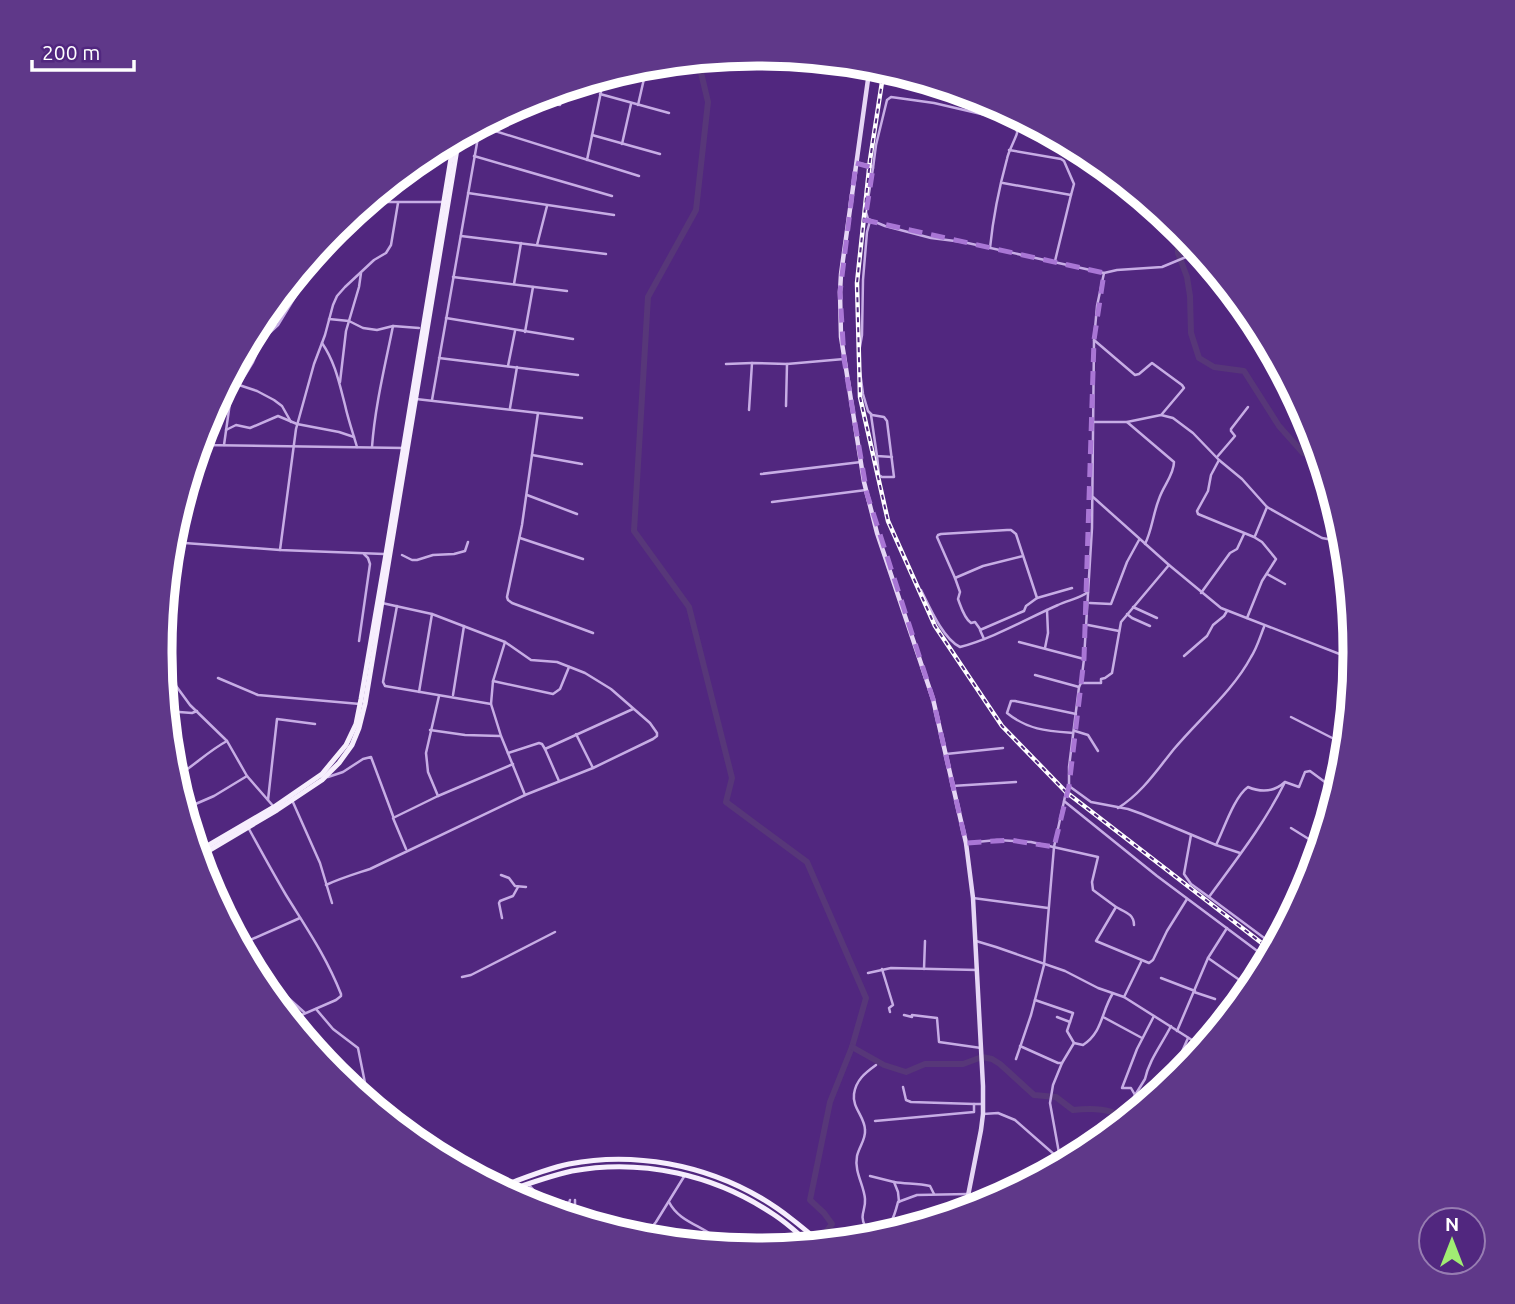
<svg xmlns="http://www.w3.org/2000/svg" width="1515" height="1304" viewBox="0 0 1515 1304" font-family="Ubuntu,sans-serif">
<rect width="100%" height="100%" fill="#51277f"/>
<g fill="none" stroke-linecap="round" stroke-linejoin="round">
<g stroke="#573779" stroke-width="6">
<path d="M698,60l10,42 -12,108 -48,87 -14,234 55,76 43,171 -6,24 81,60 59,136 -14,49 -22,55 -20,98 14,13 8,11 -10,13 -2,7"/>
<path d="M1176,226l2,13v14l9,24 3,19 1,37 8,25 15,9 30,4 35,55 24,27 18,7"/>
<path d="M852,1047l32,18 22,7 19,-8h38l19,-7 10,2 8,5 34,31 22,2 17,13c17,-2 40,-3 52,10"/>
</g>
<g stroke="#c7ade5" stroke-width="2.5">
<path d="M634,68l27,5"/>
<path d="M600,94l69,19"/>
<path d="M528,100l32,5 5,-16"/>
<path d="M638,105l8,-35"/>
<path d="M479,126l160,50"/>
<path d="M592,135l68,19"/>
<path d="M622,144l9,-40"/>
<path d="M474,156l138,40"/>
<path d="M587,160l17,-83"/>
<path d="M856,163l14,2 3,3 -7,44 2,7 17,7 46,12 32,4 141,31 13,-3 45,-3 36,-15"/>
<path d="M873,168l3,-23 11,-45 4,-3 43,6 73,17c5,3 11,7 10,13 -1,5 -9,19 -10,26 -8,29 -14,59 -17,89"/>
<path d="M1003,183l68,12 3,-11 -10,-23 -3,-2 -52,-9"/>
<path d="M468,193l146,22"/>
<path d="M368,202h76"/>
<path d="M870,221l-3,11 -4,48 -1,55 -3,17v12l4,30 5,17 4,4 12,2 3,4 7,56h-12l-3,-2 -2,-19"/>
<path d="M461,236l145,18"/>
<path d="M537,245l10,-39"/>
<path d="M1055,261l16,-66"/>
<path d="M453,277l114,14"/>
<path d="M514,284l7,-41"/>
<path d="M446,318l127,21"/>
<path d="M329,319l20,2 14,7 14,2 16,-4"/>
<path d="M525,332l8,-45"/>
<path d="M263,338l13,-37"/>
<path d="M1094,340l41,35 4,-1 13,-11 30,22 2,3 -22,26"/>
<path d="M322,343c13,19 17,39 23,62 3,14 8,28 12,42"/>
<path d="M439,358l139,17"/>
<path d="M726,364l26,-1"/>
<path d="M508,366l7,-35"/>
<path d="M340,382l6,-51 13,-44 2,-14"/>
<path d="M239,385l14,-23 10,-23 15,-14 50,-82 18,-23"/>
<path d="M232,392l7,-7 18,6 17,9 8,6 9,16"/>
<path d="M416,399l166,19"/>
<path d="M432,400l48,-274"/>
<path d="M786,406l1,-42"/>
<path d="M510,408l7,-41"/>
<path d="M749,410l3,-47 35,1 57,-5"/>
<path d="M538,413l-16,112 -15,72 1,3 4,3 81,30"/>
<path d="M871,415l6,41 15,1"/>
<path d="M1092,422h35l34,-7 12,3 20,15 26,27 23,19 25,28 55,31 22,4"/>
<path d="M1127,422l47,40c0,13 -11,24 -15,37 -6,15 -7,31 -14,45"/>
<path d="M226,430l10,-5 14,3 28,-12 19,8 42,8 15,5"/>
<path d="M199,445l205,3"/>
<path d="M224,445l11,-78"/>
<path d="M372,447c3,-41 13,-81 21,-121l26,2"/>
<path d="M532,455l50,9"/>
<path d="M1217,457l18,-21 -4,-5v-2l17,-22"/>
<path d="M1219,460l-8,15 -3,16 -11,20 1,3 56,23 8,5 14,17 -14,22 -15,37"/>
<path d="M761,474l100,-12"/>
<path d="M527,495l50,19"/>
<path d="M1093,497l76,68 52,43 134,52"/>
<path d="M772,502l94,-12"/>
<path d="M1255,536l12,-29"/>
<path d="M520,538l63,21"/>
<path d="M171,542l109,8 104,4"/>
<path d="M280,550l16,-121 18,-65 11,-29 8,-30 4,-9 8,-9 29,-27 12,-7 5,-8 7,-42"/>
<path d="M402,555l10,5h5l16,-5 21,-1 11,-3 3,-9"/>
<path d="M1023,556l-40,10 -28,12 -18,-41 1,-2 3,-1 66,-4h4l5,4 21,64"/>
<path d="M1267,574l18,10"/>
<path d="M955,578l5,14 -2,7c3,8 6,19 13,24l4,-1 5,7"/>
<path d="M921,590c8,16 22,49 39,57 34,-9 66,-28 98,-42 10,-5 21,-6 30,-13"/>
<path d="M1201,593l29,-40 7,-4 7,-15"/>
<path d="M1090,603l21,1 16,-42 12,-22"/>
<path d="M397,606l-14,76 2,4 106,18"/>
<path d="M1133,607l24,11"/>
<path d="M1127,614l5,4 18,8"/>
<path d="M1088,625l31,6"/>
<path d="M984,639l-4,-9 44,-19 2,-5 11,-8 35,-10"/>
<path d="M359,641l11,-77 -2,-6 -4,-4"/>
<path d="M505,642l-12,39 -2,23 10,32 24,59"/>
<path d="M1019,642l65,17"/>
<path d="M1045,648l3,-15 -1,-23"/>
<path d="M1184,656l23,-20 6,-11 11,-9 3,-5"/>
<path d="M1035,675l44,12"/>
<path d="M162,676l9,3 19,26 37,36 20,35 27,31"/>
<path d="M164,676v-16l27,-157 6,-51"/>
<path d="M218,678l40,17 102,9"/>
<path d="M493,681l60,13 7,-5 9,-22"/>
<path d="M1082,683h19v-4l4,-1 7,-5 9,-51 48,-57"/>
<path d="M419,692l13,-78"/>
<path d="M453,695l11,-69"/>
<path d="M166,711l26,2 5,-2"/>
<path d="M1291,717l55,28"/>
<path d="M430,730l35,5 35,1"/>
<path d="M1075,731l13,4 10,16"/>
<path d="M1073,733c-26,-2 -45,-3 -66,-20l4,-12h4l61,13"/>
<path d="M576,734l17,34"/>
<path d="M545,749l14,32"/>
<path d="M508,753l31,-10 3,1 3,5 88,-40"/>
<path d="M946,754l57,-6"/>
<path d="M328,777l15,-5 20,-13 8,-2 22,59"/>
<path d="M174,778c19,-11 34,-27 53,-37"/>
<path d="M952,786l64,-4"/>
<path d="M1069,786l22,16 37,7 14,5 74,31 24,8"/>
<path d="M1331,787l11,-13"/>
<path d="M438,796l-10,-24 -2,-19 13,-57"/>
<path d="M268,800l9,-81 38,5"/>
<path d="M292,800l28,63 12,40"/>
<path d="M1064,801l93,75 111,83"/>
<path d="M1118,808c24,-15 39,-38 56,-59 25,-30 59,-58 77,-92 6,-9 9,-20 13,-30"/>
<path d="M184,809l30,-13 33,-20"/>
<path d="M1291,828l29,18"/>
<path d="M249,829c12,22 24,44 37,66 21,34 40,61 55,99v2l-5,4 -46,20"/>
<path d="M1191,835l-7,39 7,10 18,13"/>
<path d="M966,843l31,-3 34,2 67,15 -6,25 1,8 23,17 -20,34 53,22 4,-3 14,-29 20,-32"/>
<path d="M1216,845c8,-16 18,-48 32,-58 14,6 26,5 37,-5l14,5 6,-15 5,-1 27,20"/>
<path d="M406,849l-13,-31 45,-22 75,-32"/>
<path d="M501,875l8,3 6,8 11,1"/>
<path d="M326,885c15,-7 29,-11 44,-16l155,-74 68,-27 60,-29 4,-3v-3l-7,-10 -39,-34 -26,-16 -28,-11 -26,-2 -26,-18 -73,-28 -50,-11"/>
<path d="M973,898l75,10"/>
<path d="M1116,907c9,5 18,7 18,18"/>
<path d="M502,918l-3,-15 1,-2 13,-5 5,-9"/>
<path d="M976,941l20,6 69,24 33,17 26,9 79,50"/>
<path d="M239,945l61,-27"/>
<path d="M1275,946l-66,-49c27,-37 56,-74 76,-115"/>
<path d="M1208,958l43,30"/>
<path d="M252,968l13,9 40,36"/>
<path d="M882,969l11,36 -4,3 1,4"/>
<path d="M924,969l1,-28"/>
<path d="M868,973l23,-5 86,2"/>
<path d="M462,977l9,-2 84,-43"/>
<path d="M1161,978l34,13"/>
<path d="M1194,992l21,7"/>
<path d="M1124,997l17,-35"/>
<path d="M1035,1000l38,13 -6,18 7,12"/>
<path d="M316,1009l17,20 25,19 11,55"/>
<path d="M904,1015l8,2v-2l25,3 2,24 42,6"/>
<path d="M1057,1017l13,5"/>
<path d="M1103,1017l39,21"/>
<path d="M1177,1031l31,-73 19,-30"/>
<path d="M1020,1046l38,17h4l12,-20 9,2c20,-13 18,-33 30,-52"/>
<path d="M1016,1059l15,-44 13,-50 10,-118 12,-55 3,-6v-19l10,-80 2,-4 3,-24 8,-131 2,-188 3,-34 7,-33"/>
<path d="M876,1065c-11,8 -20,15 -22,29 -2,14 11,23 11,36 1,9 -6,17 -8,26 -3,16 7,29 8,43 1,12 -6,15 0,27l13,5c15,-7 16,-14 20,-29l19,-7 51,-1"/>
<path d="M1167,1086l21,-48"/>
<path d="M903,1087l3,13 5,2 63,2"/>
<path d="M1135,1095l-4,-7h-9l15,-39 17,-33"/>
<path d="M983,1114l15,-1 17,7 49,43"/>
<path d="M1133,1114l-4,-9 16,-26c4,-19 17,-35 26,-53"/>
<path d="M875,1121l99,-9v-8h7"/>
<path d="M1059,1153l-9,-50 3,-18 9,-22"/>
<path d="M1058,1154l20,1"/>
<path d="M870,1176l24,6 4,10 1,10"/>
<path d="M894,1182c12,2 24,1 36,4l4,8"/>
<path d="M529,1185l11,12 29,6"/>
<path d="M541,1197l2,12"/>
<path d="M570,1200l-1,3v3l6,4"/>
<path d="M575,1200v10l4,4"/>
<path d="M669,1202c11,22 38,24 54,42"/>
<path d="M588,1218l13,8"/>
<path d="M580,1220l-1,-6 9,4 -8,1"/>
<path d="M643,1238l13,-16 29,-47"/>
</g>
<path stroke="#e5d6f5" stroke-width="4.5" d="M870,65l-29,209 -1,18 1,45 23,145 13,51 56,166 33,144 7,55 10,188v28l-2,16 -16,81"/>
<g stroke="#f6eefd" stroke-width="5">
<path d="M197,852l77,-45 48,-33 24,-29 10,-21 5,-25 25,-145 68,-414"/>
<path d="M198,857l79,-47 45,-30 17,-17 13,-18 7,-17 6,-24 94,-567"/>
<path d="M498,1188c23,-9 47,-19 71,-24 65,-13 136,1 192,34 22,13 41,29 60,45"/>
<path d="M505,1192c22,-8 45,-16 67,-21 70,-13 143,4 201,43 14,9 26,20 38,31"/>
</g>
<g stroke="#fff" stroke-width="4.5">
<path id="rail" d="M884,69l-14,91 -13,123 3,114 28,124 47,105 67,100 64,66 206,159"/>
</g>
<use href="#rail" stroke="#51277f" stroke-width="2" stroke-dasharray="5" stroke-linecap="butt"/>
</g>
<path fill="none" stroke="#a976d5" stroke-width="5" stroke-dasharray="14 9" stroke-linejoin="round" d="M856,163l17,5 -8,52 239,53 -10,67 -10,319 -15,127 -15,61 -44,-7 -44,3 -33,-144 -66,-205 -23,-135 -4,-67z"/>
<path d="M0 0H1515V1304H0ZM757 66H758A585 585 0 0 1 1343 651V653A585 585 0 0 1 758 1238H757A585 585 0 0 1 172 653V651A585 585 0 0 1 757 66Z" fill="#5f3889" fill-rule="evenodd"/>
<path fill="none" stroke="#fff" stroke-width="9" d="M757 66H758A585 585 0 0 1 1343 651V653A585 585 0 0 1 758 1238H757A585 585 0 0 1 172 653V651A585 585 0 0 1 757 66Z"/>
<g transform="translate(1452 1241)"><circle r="33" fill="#51277f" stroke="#977db2" stroke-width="2"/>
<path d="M0-5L12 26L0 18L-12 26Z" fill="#a1ed73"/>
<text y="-10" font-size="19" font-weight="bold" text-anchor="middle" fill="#ffffff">N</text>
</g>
<path d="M32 60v10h102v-10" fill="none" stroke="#ffffff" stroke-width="3.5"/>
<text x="42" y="60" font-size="21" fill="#ffffff" stroke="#51277f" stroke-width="5" paint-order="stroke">200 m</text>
</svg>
